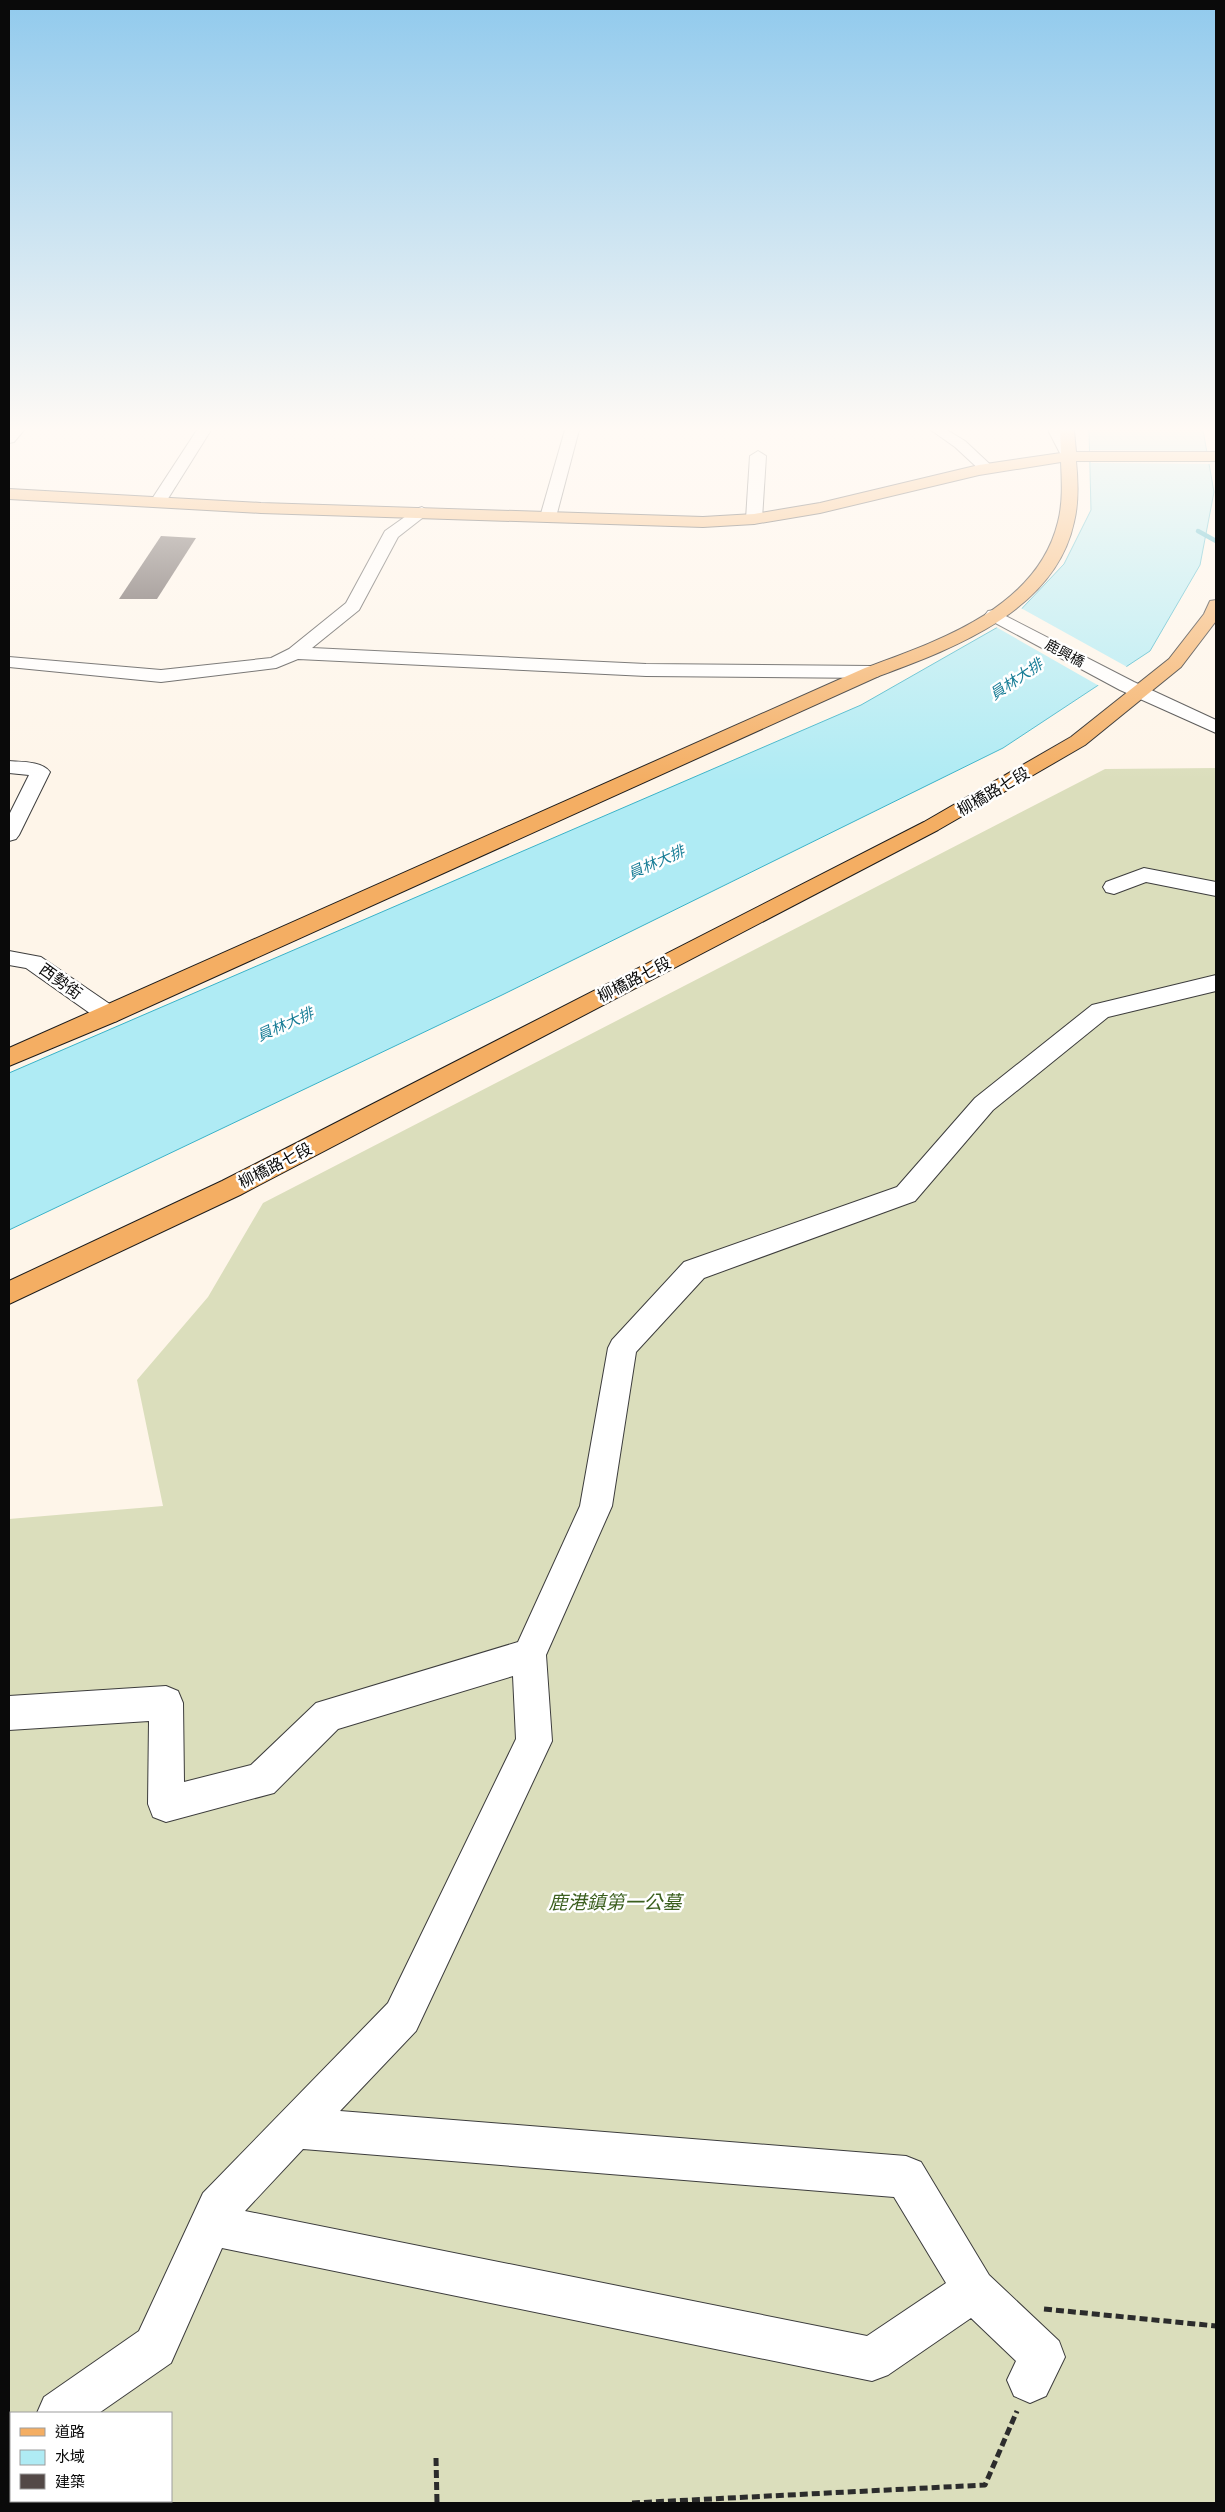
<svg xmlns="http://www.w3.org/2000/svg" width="1225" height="2512" viewBox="0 0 1225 2512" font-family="'Libre Baskerville','Noto Sans TC',serif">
<rect width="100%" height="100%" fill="#fef5e9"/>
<path fill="#dbdebc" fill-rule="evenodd" d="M1216,768v1735h-1207v-984l154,-13 -26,-126 71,-83 55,-94 842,-434zM11,2413h160v88h-160z"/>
<path fill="#afebf4" stroke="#39b2c8" d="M1089,430h114l11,62 -14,73 -50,86 -147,97 -501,247 -493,235v-157l852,-368 151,-86 52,-55 27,-54z"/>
<g fill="#fef5e9">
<path d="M1090,450l119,1 3,13 -121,-1z"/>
<path d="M1019,607l110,61 -28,19 -105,-60z"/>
</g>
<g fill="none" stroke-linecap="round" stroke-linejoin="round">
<path stroke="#39b2c8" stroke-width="4.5" d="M1198,531l18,10"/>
</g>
<path fill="#534947" d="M161,536l35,2 -39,61h-38z"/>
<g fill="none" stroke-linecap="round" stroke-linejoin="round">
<g stroke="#3d3d3d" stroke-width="2">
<g id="minor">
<path d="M9,430h15l-10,12 -5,1z"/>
<path d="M197,430h14l-47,75h-12l-2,-3z"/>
<path d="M565,430h14l-23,87 -8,5 -8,-5z"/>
<path d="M931,430h16l18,11 30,28 -3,3h-10l-27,-25z"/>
<path d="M1048,430h14l14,26 -3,3h-10z"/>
<path d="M758,451l8,5 -4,63 -8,5 -8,-5 4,-63z"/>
<path d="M422,507l8,5 -32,25 -39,73 -47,38 334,16 226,2 7,2 2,4 -2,4 -7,2 -226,-2 -348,-17 -22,9 -115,14 -152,-15v-10l152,13 110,-12 18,-9 57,-46 39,-72 31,-22z"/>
<path d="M994,610l140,72 82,38v13l-96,-43 -132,-71 -3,-4 3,-4z"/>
<path d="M9,761c12,1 33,0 41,11l-31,63 -3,4 -7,2v-26l20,-40 -20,-2z"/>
<path d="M1144,868l72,14v14l-70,-14 -32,12 -8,-2 -3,-5 3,-5z"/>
<path d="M9,951l32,6 76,52 4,6 -4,6 -8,2 -8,-2 -75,-53 -17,-3z"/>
<path d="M1216,975v16l-108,26 -115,93 -78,91 -211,77 -68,74 -24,154 -66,149 6,86 -136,290 -76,80 566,45 15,6 68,113 70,66 6,16 -19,39 -16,7 -16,-7 -7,-16 9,-19 -45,-43 -83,57 -16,6 -650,-133 -51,115 -72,50h-62l7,-16 95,-66 64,-138 185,-190 128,-264 -3,-63 -175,53 -64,64 -108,29 -13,-5 -5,-13 1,-83 -140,9v-34l157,-10 12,5 5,12 1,79 67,-17 65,-62 202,-61 62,-136 28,-158 4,-8 72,-78 213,-75 78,-89 117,-93zM303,2149l591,48 52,86 -79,53 -622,-125z"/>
<path d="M11,2421v47l-2,1v-47z"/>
</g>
</g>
<g stroke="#1b1b1b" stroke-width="2">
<g id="major">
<path d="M1060,430h14l2,22h140v9h-140c2,20 3,41 -2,61 -19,89 -120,126 -195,154l-762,345 -108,45v-18l856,-380c74,-27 172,-60 193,-146 5,-19 4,-40 3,-60l-82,13 -159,38 -66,11 -51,3 -442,-14 -252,-14v-10l252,14 442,14 51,-3 66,-11 159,-38 82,-12z"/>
<path d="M1216,600v21l-35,46 -96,78 -147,85 -698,365 -231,109v-23l213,-100 702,-359 147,-85 98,-78 35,-45 6,-13z"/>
</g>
</g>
<g stroke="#2c2c2c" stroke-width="5" stroke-dasharray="8 4" stroke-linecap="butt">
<path d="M1044,2309l172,17"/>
<path d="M436,2458l1,45"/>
<path d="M632,2503l353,-18 32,-74"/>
</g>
<use href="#minor" fill="#fff" fill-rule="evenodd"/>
<use href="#major" fill="#f4ae63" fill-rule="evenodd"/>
</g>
<linearGradient id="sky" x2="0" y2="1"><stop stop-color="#91caed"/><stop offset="0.55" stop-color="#fffaf5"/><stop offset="1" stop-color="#fffaf5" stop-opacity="0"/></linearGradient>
<rect width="1225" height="781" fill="url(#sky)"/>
<g text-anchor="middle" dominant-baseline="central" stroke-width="5" stroke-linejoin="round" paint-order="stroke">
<g font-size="14" fill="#0a0a0a" stroke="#fff">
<text transform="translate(1065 653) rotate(28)">鹿興橋</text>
</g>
<g font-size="15" font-style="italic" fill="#197e97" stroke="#fff">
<text transform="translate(1016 679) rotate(-34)">員林大排</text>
<text transform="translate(656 862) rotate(-24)">員林大排</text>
<text transform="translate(285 1024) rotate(-24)">員林大排</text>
</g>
<g font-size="16" fill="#0a0a0a" stroke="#fff">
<text transform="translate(993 791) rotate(-30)">柳橋路七段</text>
<text transform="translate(634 979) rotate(-27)">柳橋路七段</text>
<text transform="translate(61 981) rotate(36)">西勢街</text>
<text transform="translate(275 1165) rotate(-27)">柳橋路七段</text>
</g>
<g font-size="19" font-style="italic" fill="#3b5f1e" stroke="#fff">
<text x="615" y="1902">鹿港鎮第一公墓</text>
</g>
</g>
<rect width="1225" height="2512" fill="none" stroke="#0a0a0a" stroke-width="20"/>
<rect x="10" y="2412" width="162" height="90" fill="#ffffff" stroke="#9d9d9d"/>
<rect x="20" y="2428" width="25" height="8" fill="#f4ae63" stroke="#9d9d9d"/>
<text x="55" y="2437" font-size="15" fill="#0a0a0a">道路</text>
<rect x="20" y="2450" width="25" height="15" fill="#afebf4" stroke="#9d9d9d"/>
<text x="55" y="2462" font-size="15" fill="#0a0a0a">水域</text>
<rect x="20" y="2474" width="25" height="15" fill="#534947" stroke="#9d9d9d"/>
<text x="55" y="2487" font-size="15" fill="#0a0a0a">建築</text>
</svg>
